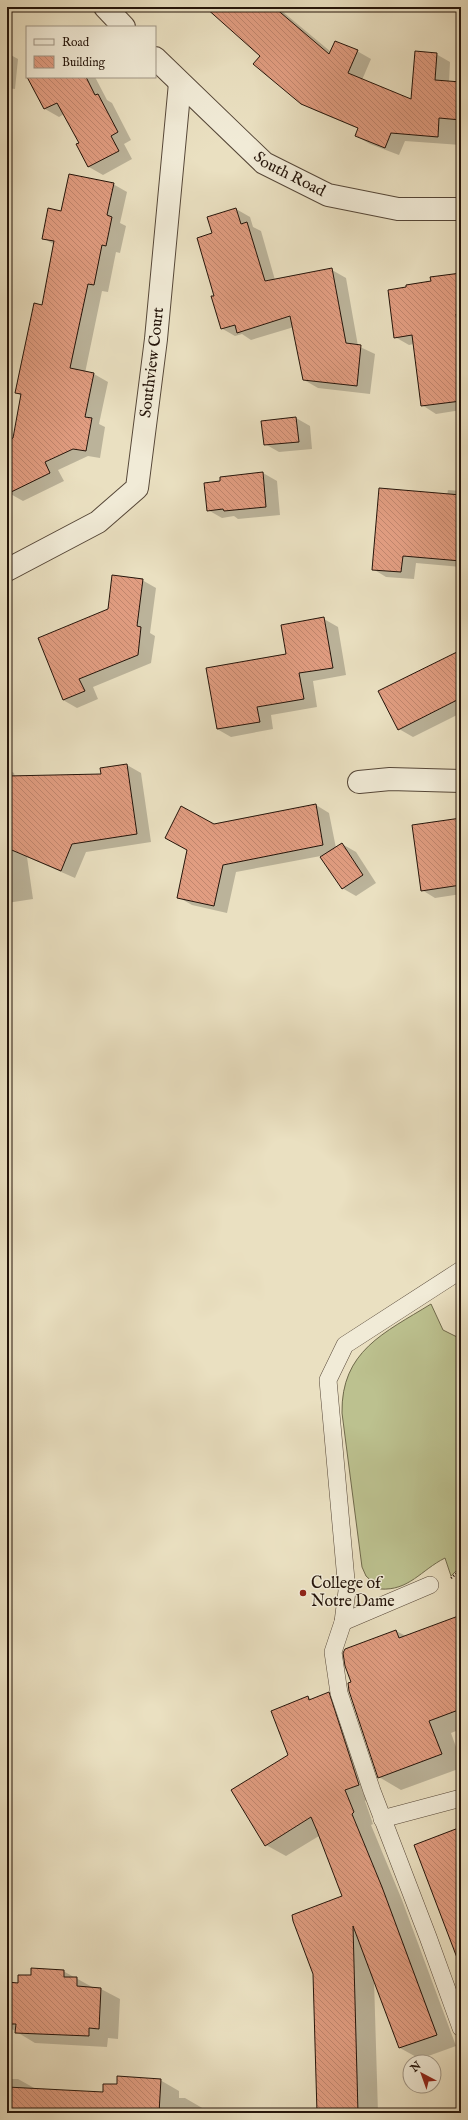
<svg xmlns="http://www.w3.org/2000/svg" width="468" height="2120" viewBox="0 0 468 2120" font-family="'IM FELL English',serif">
<defs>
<pattern id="building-back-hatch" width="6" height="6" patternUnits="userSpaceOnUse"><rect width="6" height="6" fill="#e19d81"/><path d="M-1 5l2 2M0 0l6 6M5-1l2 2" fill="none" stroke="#c1866e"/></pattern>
</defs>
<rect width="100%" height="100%" fill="#eae0c1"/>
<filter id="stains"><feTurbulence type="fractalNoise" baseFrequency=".005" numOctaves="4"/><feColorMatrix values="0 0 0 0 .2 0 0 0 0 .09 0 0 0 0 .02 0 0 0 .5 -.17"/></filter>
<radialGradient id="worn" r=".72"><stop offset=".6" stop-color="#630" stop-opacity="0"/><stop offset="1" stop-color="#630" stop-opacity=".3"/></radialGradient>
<path fill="#bcc18f" stroke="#706a4c" d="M431,1304l12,26 18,9v227l-10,10 -6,-18c-24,12 -36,33 -65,31l-14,-13 -4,-9 -20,-154c-1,-62 42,-80 89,-109z"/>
<g fill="#0003">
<path d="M209,7h68l54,45 26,-1 14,8 -9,21 50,21 24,-47 14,8 -1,20 12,1v62l-56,-4 -6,14 -29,-11 -14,-8 3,-7 -43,-18 -15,-8 -39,-47z"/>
<path d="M7,53l11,6 -3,30 -8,-1z"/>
<path d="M37,77h58l12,23 5,3 19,37 -7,4 8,15 -29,16 -14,-8 -9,-24 -16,-29 -5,3 -14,-8 -15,-28z"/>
<path d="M113,184l14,8 -7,31 6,3 -6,27 -4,-1 -8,40 -6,-1 -17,82 9,1 14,8 -9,42 6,3 -5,31 -12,-2 -30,14 6,11 -41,20 -16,-9v-50l7,-3 7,-43 -5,-4 27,-86 12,-61 -12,-7 19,-26z"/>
<path d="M236,209l14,8 3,10 8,4 14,49 57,-10 14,8 12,68 17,8 -5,40 -52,-6 -14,-8 -10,-53 -43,13 -9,-6 -7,2 -14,-8 -6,-32 -2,-62z"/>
<path d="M461,274v136l-25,4 -14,-9 -8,-61 -5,1 -14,-8 37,-55z"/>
<path d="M296,418l14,8 2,23 -33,3 -14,-8 -3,-22z"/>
<path d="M263,473l14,8 3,34 -42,4 -4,-3 -12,2 -14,-8 13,-28z"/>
<path d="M448,490l13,1v76l-45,-4 -2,16 -28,-2 -13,-8 74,-74z"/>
<path d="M142,580l14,8 -6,45 5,3 -4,27 -58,24 5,12 -21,9 -14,-8 46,-90z"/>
<path d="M324,619l14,8 8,48 -33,6 4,26 -46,8 2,14 -42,8 -14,-8z"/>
<path d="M461,651v62l-48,24 -14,-8z"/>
<path d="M127,765l14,8 10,69 -65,10 -11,26 -48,-21 6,42 -26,4v-134l7,4 1,4 87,-2z"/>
<path d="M316,805l13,8 7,35 6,-4 14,8 20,31 -20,13 -14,-8 -16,-33 -90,17 -9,41 -35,-8 -14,-8 36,-72z"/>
<path d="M461,819v75l-26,4 -13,-8z"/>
<path d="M461,1616v113l-10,4 10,28v7l-60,22 -22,-13 -27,-95 -7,-32 51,-19 10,5z"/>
<path d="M329,1693l20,11 30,92 -14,5 8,23 -2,1 31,75 54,146 -36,13 -20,-11 -26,-68 4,133h-59l24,-216 -24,-61 -33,20 -20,-11 23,-89 19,-59 5,3z"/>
<path d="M63,1971l31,17 7,1 19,10 -2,40 -10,-1 -1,9 -72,-4 -28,-17v-43l12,1 13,-8z"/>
<path d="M7,2079h11l18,10 68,4 14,-8 42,-5 19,11v7h6l19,11v4h-197z"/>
</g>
<g fill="url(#building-back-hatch)" stroke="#24140a">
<path d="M205,7h69l55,47 6,-13 23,9 -10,23 63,26 4,-48 22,2 -2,27 26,2v38l-22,-2 -1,19 -47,-4 -6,15 -30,-12 3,-8 -57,-24 -48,-40 7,-8z"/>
<path d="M27,77h59l9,18 3,-1 20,38 -7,4 8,15 -31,16 -12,-23 3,-1 -22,-40 -13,6z"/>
<path d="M69,174l45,9 -7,32 5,2 -6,29 -4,-1 -8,40 -6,-1 -18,84 24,5 -9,44 7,1 -6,33 -13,-2 -28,13 5,11 -43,21v-53l6,-3 8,-44 -6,-1 19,-90 8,2 12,-64 -12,-2 6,-31 13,3z"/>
<path d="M236,208l5,16 6,-2 18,59 67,-13 14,75 15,2 -4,41 -54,-6 -13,-64 -53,17 -2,-8 -14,4 -10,-33h3l-17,-58 15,-5 -5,-16z"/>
<path d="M461,273v41h-5l5,38v49l-40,5 -9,-71 -18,3 -6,-48 18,-3v-2l25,-4 -1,-4z"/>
<path d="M296,417l3,25 -35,3 -3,-24z"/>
<path d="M263,472l3,35 -42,4 -1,-2 -16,2 -3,-28 16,-2v-4z"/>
<path d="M379,488l82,7v66l-58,-5 -2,16 -29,-2z"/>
<path d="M112,575l31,4 -6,47 4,1 -3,28 -59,24 6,12 -22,9 -25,-62 70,-29z"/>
<path d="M324,617l9,51 -34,5 5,26 -47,8 3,15 -43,7 -11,-61 80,-14 -5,-29z"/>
<path d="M461,650v48l-63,32 -20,-39z"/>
<path d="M127,764l10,70 -65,10 -11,27 -54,-23v-72l94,-2 -1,-6z"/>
<path d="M316,804l7,41 -100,20 -9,41 -37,-8 10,-48 -22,-12 16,-32 33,18z"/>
<path d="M461,818v67l-40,6 -9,-66z"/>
<path d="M342,843l21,32 -21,14 -22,-32z"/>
<path d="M461,1615v94l-32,12 13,33 -64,24 -29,-87 -1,-8 3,-1 -6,-16 -2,-13 2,-4 51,-19 3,8z"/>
<path d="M329,1692l30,93 -14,5 9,22 -2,2 30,73 55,148 -38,13 -46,-122 5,187h-41l-4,-139 -20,-53 -1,-6 50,-19 -25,-65 -6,-14 -46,29 -34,-56 57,-35 -17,-44 37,-15 1,4z"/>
<path d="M461,1827v136h-2l-45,-118z"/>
<path d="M31,1968l33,2v7h13v9l24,2 -2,41 -10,-1v8l-74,-3 1,-9h-9v-42l11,1v-8h13z"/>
<path d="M117,2076l44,3 -2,34h-152v-26l96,5v-8h14z"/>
</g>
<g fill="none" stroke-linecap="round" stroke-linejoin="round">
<g stroke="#564738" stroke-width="18">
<g id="lane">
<path d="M461,1270l-116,75 -17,35 19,211 -4,31 -10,30 6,41 33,98 56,146 33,91"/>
<path d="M343,1622l87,-37"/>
<path d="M382,1819l79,-21"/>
</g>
</g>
<g stroke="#564738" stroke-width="24">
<g id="street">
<path d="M105,7l19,20"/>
<path id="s1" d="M155,58l109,105 64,32 70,14h63"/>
<path id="s2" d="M7,570l91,-48 39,-34 19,-149 24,-256"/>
<path d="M359,782l31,-3 71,2"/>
</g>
</g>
<path stroke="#24140a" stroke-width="2.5" stroke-dasharray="1 2" stroke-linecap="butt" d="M451,1578l10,-8"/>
<use href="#lane" stroke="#f1ebd7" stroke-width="17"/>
<use href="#street" stroke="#f1ebd7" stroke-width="22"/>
</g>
<circle fill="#8f2418" stroke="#f1ebd7" stroke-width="1.5" cx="303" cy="1593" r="4"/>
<g text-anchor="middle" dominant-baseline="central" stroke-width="3" stroke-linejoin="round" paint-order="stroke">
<g font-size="16" fill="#24140a" stroke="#f1ebd7">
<text stroke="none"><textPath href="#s1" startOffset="179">South Road</textPath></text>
<text stroke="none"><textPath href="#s2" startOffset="281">Southview Court</textPath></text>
</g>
<g font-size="16" fill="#24140a" stroke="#f1ebd7" text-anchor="start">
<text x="311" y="1584">College of<tspan x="311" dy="18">Notre Dame</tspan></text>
</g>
</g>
<rect width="468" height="2120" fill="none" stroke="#eae0c1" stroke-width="24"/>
<rect x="8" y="8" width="452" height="2104" fill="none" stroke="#24140a" stroke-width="2"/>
<rect x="12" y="12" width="444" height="2096" fill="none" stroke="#24140a"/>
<rect x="26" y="26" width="130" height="52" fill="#f1ebd7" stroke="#9f9585"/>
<rect x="34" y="39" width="20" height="6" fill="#f1ebd7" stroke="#9f9585"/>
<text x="62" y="46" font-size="12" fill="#24140a">Road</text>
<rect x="34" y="56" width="20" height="12" fill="url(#building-back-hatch)" stroke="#9f9585"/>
<text x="62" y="66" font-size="12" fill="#24140a">Building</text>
<g transform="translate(422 2074) rotate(319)"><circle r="19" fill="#f1ebd7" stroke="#9f9585"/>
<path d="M0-3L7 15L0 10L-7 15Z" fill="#8f2418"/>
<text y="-6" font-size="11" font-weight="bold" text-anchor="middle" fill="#24140a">N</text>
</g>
<rect width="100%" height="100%" filter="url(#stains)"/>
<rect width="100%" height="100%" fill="url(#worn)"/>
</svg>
